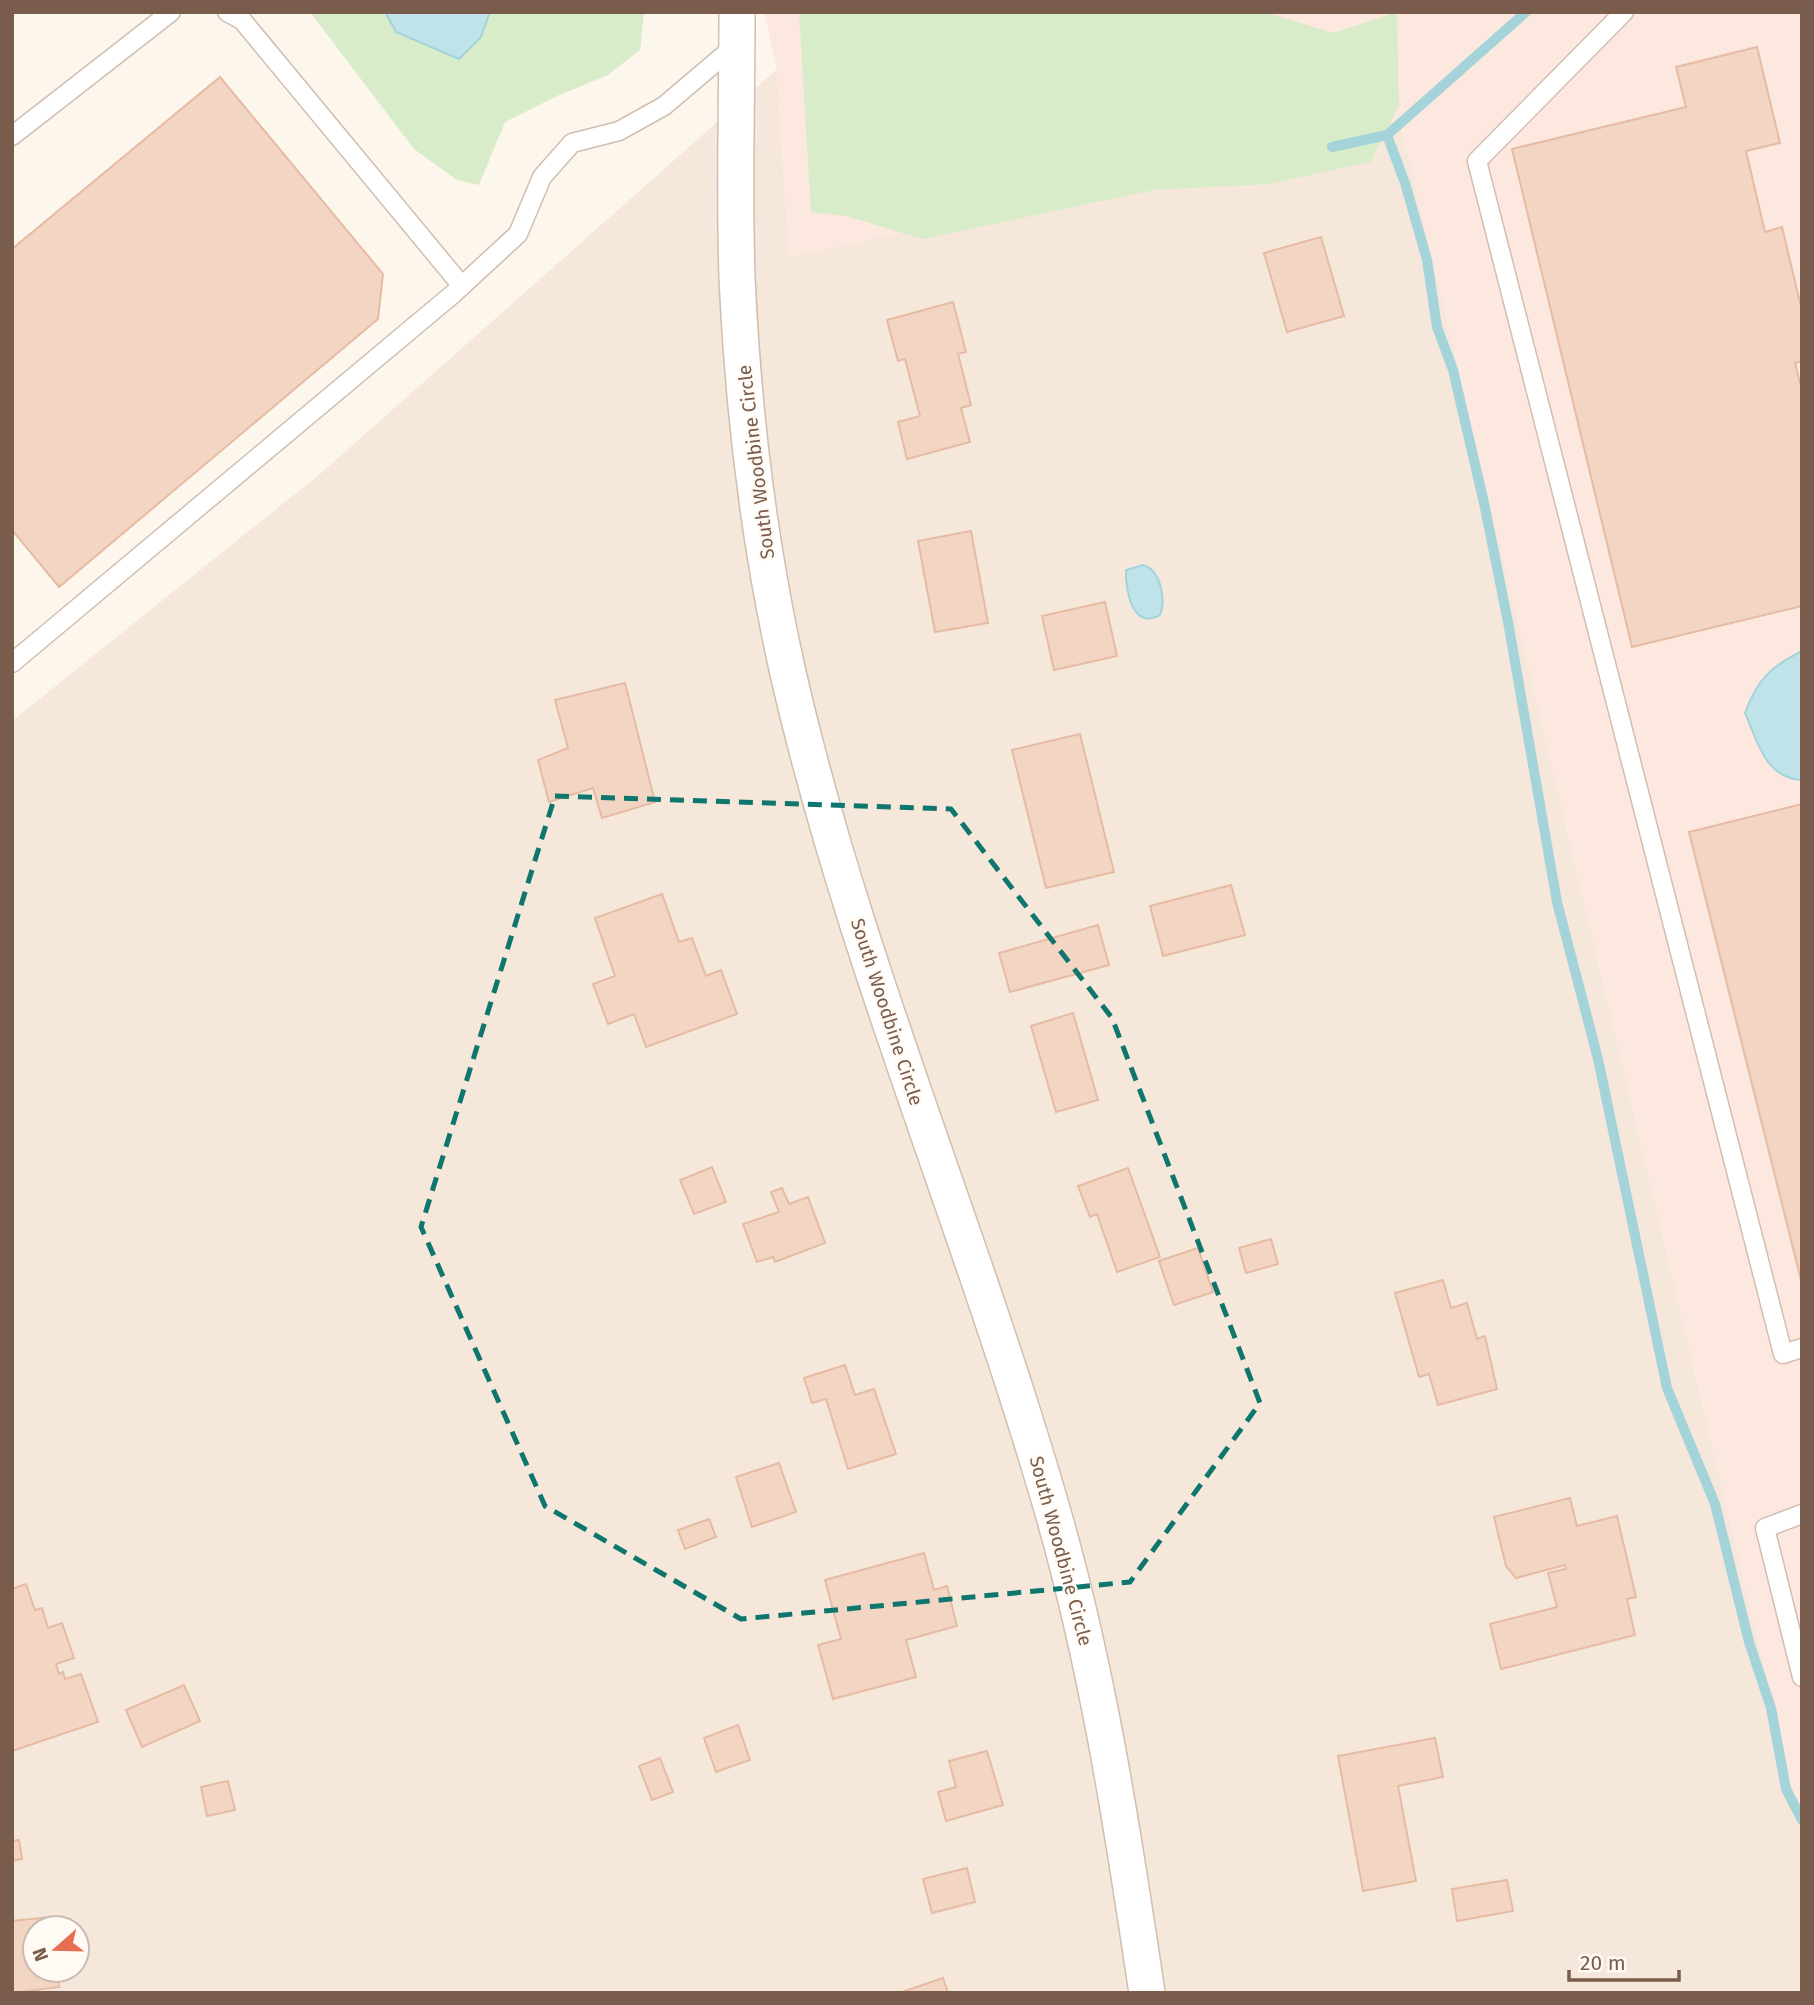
<svg xmlns="http://www.w3.org/2000/svg" width="1814" height="2005" viewBox="0 0 1814 2005" font-family="'Fira Sans',sans-serif">
<rect width="100%" height="100%" fill="#fdf6ec"/>
<path fill="#f5e8da" fill-rule="evenodd" d="M777,69l12,188 611,-137 402,1706v167h-1790v-1272l308,-247zM35,1928h42v42h-42z"/>
<path fill="#fde8e0" d="M764,12h1038v1814l-402,-1705 -611,136 -12,-188z"/>
<g fill="#d8ecc9">
<path d="M310,12h75l11,20 85,5 9,-25h154l-4,38 -32,25 -51,21 -52,26 -26,63 -22,-5 -43,-31z"/>
<path d="M799,12h465l69,21 64,-21 2,94 -29,56 -101,22 -115,6 -231,49 -77,-23 -35,-4z"/>
</g>
<g fill="#bfe3e8" stroke="#a5d3da" stroke-width="2">
<path d="M385,12h105l-9,25 -22,22 -63,-27z"/>
<path d="M1143,565c18,5 23,35 17,50 -27,16 -35,-25 -34,-45z"/>
<path d="M1802,651v129c-37,-2 -44,-38 -57,-67 12,-33 25,-46 57,-62z"/>
</g>
<g fill="none" stroke-linecap="round" stroke-linejoin="round">
<g stroke="#a5d3da" stroke-width="10">
<path d="M1387,135l18,48 22,77 10,67 16,43 31,133 24,119 49,280 41,157 69,329 48,116 34,138 22,66 15,81 16,31"/>
<path d="M1332,147l55,-12 139,-123"/>
</g>
</g>
<g fill="#f3d5c3" stroke="#e6bba3" stroke-width="2">
<path d="M1757,47l23,96 -34,8 19,81 17,-5 20,84v50l-7,2 7,28v215l-170,41 -120,-498 174,-42 -10,-40z"/>
<path d="M220,77l163,197 -5,45 -319,268 -47,-57v-281z"/>
<path d="M1321,237l23,79 -57,16 -23,-79z"/>
<path d="M953,302l13,50 -8,2 13,51 -10,3 9,34 -63,17 -9,-37 22,-6 -15,-57 -7,2 -11,-41z"/>
<path d="M971,531l17,92 -53,9 -17,-91z"/>
<path d="M1105,602l12,54 -63,14 -12,-54z"/>
<path d="M625,683l30,119 -53,16 -9,-30 -44,14 -11,-42 30,-12 -13,-48z"/>
<path d="M1080,734l34,138 -68,16 -34,-138z"/>
<path d="M1802,804v480l-113,-452z"/>
<path d="M1231,885l14,50 -82,21 -13,-50z"/>
<path d="M662,894l17,48 13,-4 14,38 15,-6 16,44 -91,33 -12,-33 -26,10 -15,-40 22,-8 -20,-58z"/>
<path d="M1098,925l11,40 -99,27 -11,-39z"/>
<path d="M1073,1013l25,87 -42,12 -25,-86z"/>
<path d="M712,1167l14,35 -32,12 -14,-34z"/>
<path d="M1128,1168l32,89 -43,15 -20,-58 -7,3 -12,-31z"/>
<path d="M782,1188l7,16 19,-7 17,46 -50,19 -2,-5 -16,5 -14,-38 36,-12 -8,-20z"/>
<path d="M1271,1239l7,25 -32,9 -7,-25z"/>
<path d="M1198,1248l15,44 -39,13 -15,-44z"/>
<path d="M1443,1280l8,28 16,-5 10,36 8,-3 12,53 -59,16 -9,-31 -10,3 -24,-84z"/>
<path d="M845,1365l10,30 19,-6 22,65 -48,15 -22,-70 -14,4 -8,-25z"/>
<path d="M779,1463l17,49 -44,15 -16,-50z"/>
<path d="M1570,1498l7,28 40,-10 19,81 -9,2 8,36 -134,34 -11,-45 67,-17 -9,-34 18,-4 -1,-4 -49,13 -10,-12 -12,-49z"/>
<path d="M709,1519l7,18 -31,12 -7,-19z"/>
<path d="M924,1553l10,37 13,-4 10,40 -51,14 10,37 -83,22 -15,-54 23,-6 -16,-59z"/>
<path d="M26,1584l9,26 7,-2 6,20 14,-5 12,35 -18,6 3,10 4,-2 2,7 16,-5 17,48 -86,29v-162z"/>
<path d="M184,1685l16,36 -58,26 -16,-37z"/>
<path d="M738,1725l12,35 -34,12 -12,-34z"/>
<path d="M1435,1738l8,39 -45,9 18,95 -53,10 -25,-135z"/>
<path d="M987,1751l16,54 -57,16 -8,-29 18,-5 -7,-26z"/>
<path d="M660,1758l13,34 -21,8 -13,-34z"/>
<path d="M228,1781l7,29 -28,6 -6,-29z"/>
<path d="M19,1840l3,19 -10,2v-20z"/>
<path d="M967,1868l8,34 -43,11 -9,-34z"/>
<path d="M1507,1880l6,31 -56,10 -5,-32z"/>
<path d="M50,1917l1,11h-16v42h22l2,17 -47,6v-72z"/>
<path d="M943,1978l5,15h-49z"/>
</g>
<g fill="none" stroke-linecap="round" stroke-linejoin="round">
<g stroke="#d1beb0" stroke-width="21">
<g id="service">
<path d="M227,12l15,8 220,266"/>
<path d="M1624,12l-147,149 306,1193 19,-6"/>
<path d="M12,136l159,-124"/>
<path d="M12,663l441,-369 65,-60 24,-57 30,-34 47,-12 45,-25 73,-62"/>
<path d="M1802,1514l-37,14 37,149"/>
</g>
</g>
<g stroke="#d1beb0" stroke-width="38">
<path id="minor" d="M737,12c0,89 -3,178 0,266 6,132 22,266 51,395 64,280 178,544 259,819 49,164 75,332 100,501"/>
</g>
<use href="#service" stroke="#fff" stroke-width="18"/>
<use href="#minor" stroke="#fff" stroke-width="35"/>
</g>
<path fill="none" stroke="#0f766e" stroke-width="5" stroke-dasharray="14 9" stroke-linejoin="round" d="M555,796l396,13 161,209 148,385 -130,179 -389,37 -196,-113 -124,-279z"/>
<g text-anchor="middle" dominant-baseline="central" stroke-width="5" stroke-linejoin="round" paint-order="stroke">
<g font-size="19" fill="#7a5c4d" stroke="#fffaf3">
<text transform="translate(756 462) rotate(-97)">South Woodbine Circle</text>
<text transform="translate(887 1012) rotate(72)">South Woodbine Circle</text>
<text transform="translate(1061 1551) rotate(75)">South Woodbine Circle</text>
</g>
</g>
<rect width="1814" height="2005" fill="none" stroke="#7a5c4d" stroke-width="28"/>
<g transform="translate(56 1949) rotate(250)"><circle r="33" fill="#fffaf3" stroke="#cabbb1" stroke-width="2"/>
<path d="M0-5L12 26L0 18L-12 26Z" fill="#e76f51"/>
<text y="-10" font-size="19" font-weight="bold" text-anchor="middle" fill="#7a5c4d">N</text>
</g>
<path d="M1569 1970v10h110v-10" fill="none" stroke="#7a5c4d" stroke-width="3.5"/>
<text x="1580" y="1970" font-size="21" fill="#7a5c4d" stroke="#fffaf3" stroke-width="5" paint-order="stroke">20 m</text>
</svg>
